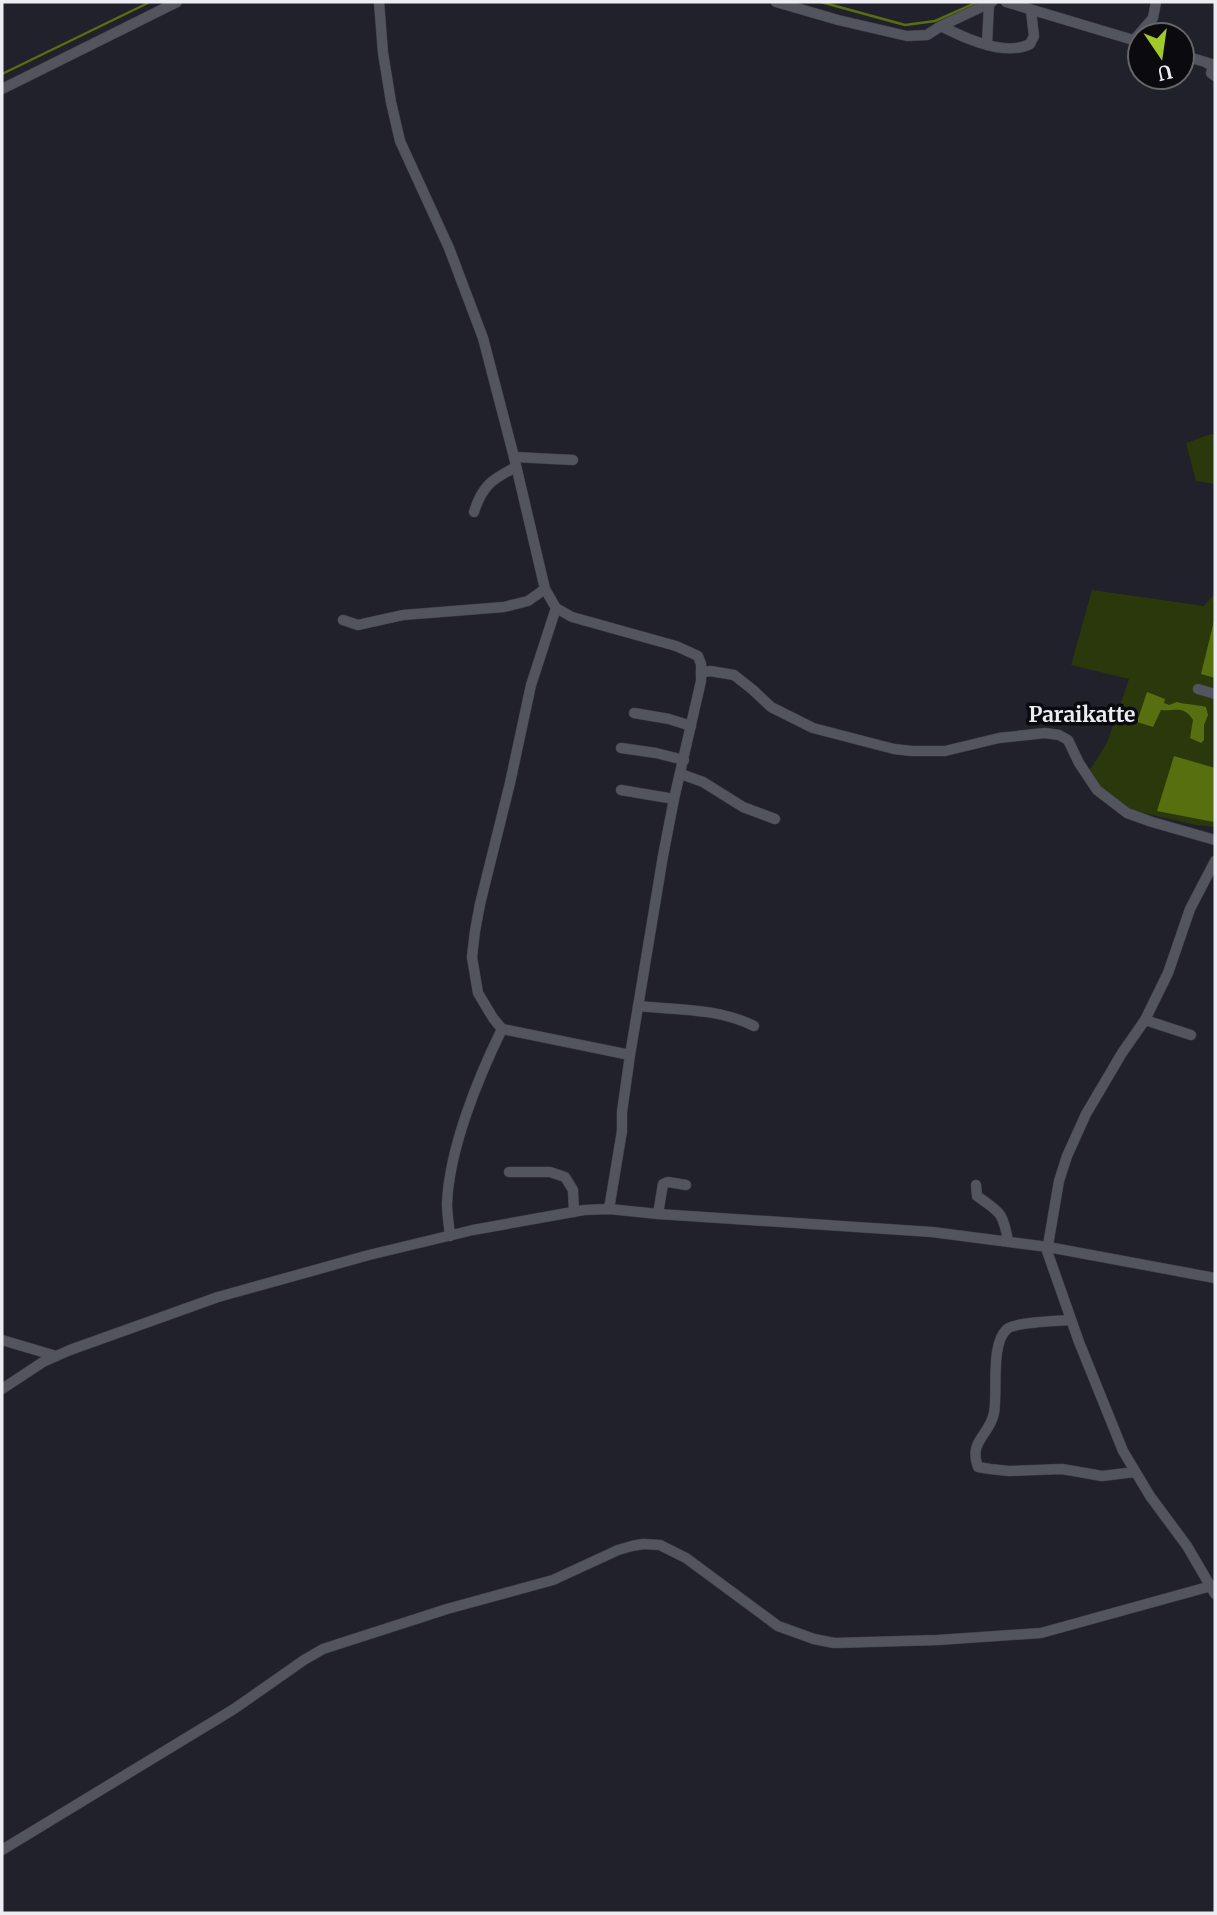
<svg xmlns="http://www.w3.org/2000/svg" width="1217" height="1915" viewBox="0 0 1217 1915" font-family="Merriweather,serif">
<rect width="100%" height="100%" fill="#20212a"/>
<g fill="#2b380b">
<path d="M1211,434l4,1v49l-19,-3 -10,-38z"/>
<path d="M1092,590l112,16 11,-13v234l-19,-2 -82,-19 -30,-27 23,-36 22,-64 -58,-14z"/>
</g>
<g fill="#576f0f">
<path d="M1215,617v61l-14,-4z"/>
<path d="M1147,692l18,7 -1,4 5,2 8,-3c10,3 19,2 29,5l2,8 -4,10v15l-3,3 -11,-5 3,-18c-10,-16 -18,-8 -32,-10l-8,17 -16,-5z"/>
<path d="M1174,756l41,12 -1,54 -57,-11z"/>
</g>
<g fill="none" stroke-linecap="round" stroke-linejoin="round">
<g stroke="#576f0f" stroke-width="2.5">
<path d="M821,2l84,23 30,-4 43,-19"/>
<path d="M2,74l148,-72"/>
</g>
<g stroke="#3c3d44" stroke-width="11">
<g id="minor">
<path d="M379,2l4,51 8,49 9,39 49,107 34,90 31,119 31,132 11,19 16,9 104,29 22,10 3,8v17l-27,118 -11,57 -33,199 -8,57v19l-13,78"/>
<path d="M776,2l62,18 69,16 20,-1 14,-9 51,-24"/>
<path d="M1006,2l134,40"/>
<path d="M941,26c23,12 64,31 89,18l4,-8 -3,-25"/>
<path d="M1134,40l19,-22 3,-16"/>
<path d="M987,45l2,-42"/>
<path d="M1182,55l33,10"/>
<path d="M1207,63l6,3 -2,7 4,3"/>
<path d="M2,89l175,-87"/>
<path d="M514,457l59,3"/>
<path d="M474,512c8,-26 18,-33 42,-45"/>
<path d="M556,608l-25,77 -21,98 -30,121 -5,27 -3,26 6,36 15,25 9,11 128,26"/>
<path d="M343,620l15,5 45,-10 101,-8 24,-6 17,-12"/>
<path d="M701,673l9,-2 24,4 19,15 18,17 42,21 81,21 18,2h33l54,-13 46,-5 14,2 9,5 11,23 18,27 30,23 25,9 63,18"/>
<path d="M1198,689l17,5"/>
<path d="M634,713l35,6 22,7"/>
<path d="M621,748l35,5 28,7"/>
<path d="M681,774l22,8 40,25 32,12"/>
<path d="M621,790l53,9"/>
<path d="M1215,861l-25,48 -22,64 -23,47 -23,33 -36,61 -19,42 -8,25 -12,70 32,91 44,109 27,45 37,50 28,48"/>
<path d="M638,1006c39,4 80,2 116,20"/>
<path d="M1145,1020l46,15"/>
<path d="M509,1172h41l15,5 8,13 1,22"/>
<path d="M976,1185l1,11c22,16 26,15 31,45"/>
<path d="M658,1214l5,-30 5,-2 18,3"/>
<path d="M450,1236c-1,-11 -3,-22 -3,-32 2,-55 31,-126 55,-175"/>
<path d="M1071,1320c-13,1 -55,2 -64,9 -17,15 -9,63 -13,84 -4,22 -26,28 -16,54l12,2 19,2 53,-2 40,7 33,-4"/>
<path d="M2,1340l54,16"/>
<path d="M2,1389l41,-27 27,-12 148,-53 151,-42 104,-25 111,-20 25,-1 49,5 274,18 116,15 167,31"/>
<path d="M2,1850l232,-141 70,-49 19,-11 124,-40 106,-29 65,-30 14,-4 11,-2 17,1 26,13 92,68 36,13 20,4 104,-3 103,-7 174,-48"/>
</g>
</g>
<use href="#minor" stroke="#52545e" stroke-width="10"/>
</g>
<g text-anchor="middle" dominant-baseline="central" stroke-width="7" stroke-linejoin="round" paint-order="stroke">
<g font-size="21" font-weight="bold" fill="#ecedf3" stroke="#0b0b0f">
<text x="1082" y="714">Paraikatte</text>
</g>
</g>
<rect width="1217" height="1915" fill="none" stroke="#ecedf3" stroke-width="7"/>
<g transform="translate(1161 56) rotate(167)"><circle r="33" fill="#0b0b0f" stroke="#65656a" stroke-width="2"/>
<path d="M0-5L12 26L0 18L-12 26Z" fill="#a1c92a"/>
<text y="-10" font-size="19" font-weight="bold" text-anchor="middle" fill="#ecedf3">U</text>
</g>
</svg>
